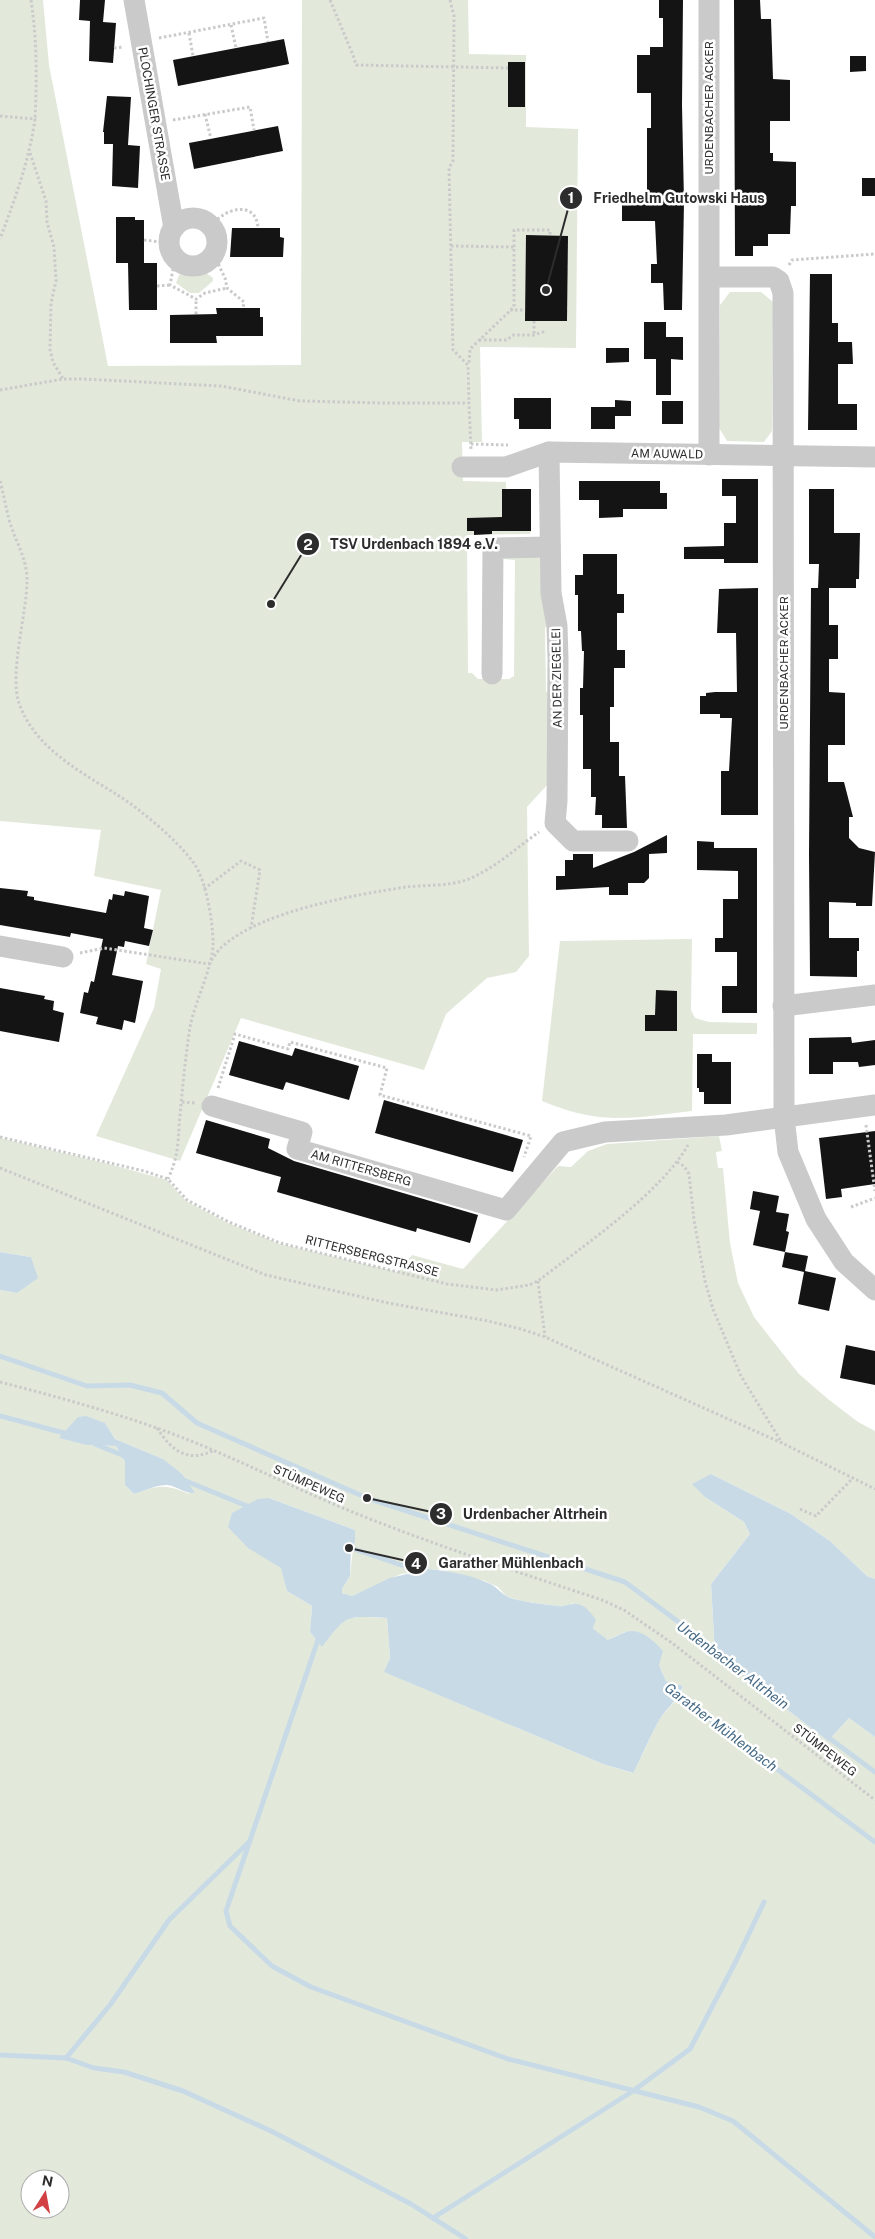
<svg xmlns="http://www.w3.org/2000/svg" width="875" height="2239" viewBox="0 0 875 2239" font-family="'Public Sans',sans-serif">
<rect width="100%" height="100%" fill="#fff"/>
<g fill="#e2e9db" fill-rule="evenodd">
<path d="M0,0h43l6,65 59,301 193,-1 1,-365h166l1,54 57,1v72l52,2 -2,219 -96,-1 2,95h-20l1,39 43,1v7h25v42l-1,3 -63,1 1,138h4l6,6h31l5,-3 1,-116 -12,-1 -1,-2 33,-2 5,3 10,65 -5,5 1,63 4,4 -2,89 -21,23 2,149 -13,16 -29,6 -41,36 -22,56 -183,-52 -61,143 -84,-25 58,-128 7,-39 -15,-5 15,-74 -67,-14 7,-46 -101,-9z"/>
<path d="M199,272h6l8,6v3l-14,12h-9l-14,-10 3,-8c6,-3 12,0 20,-3z"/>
<path d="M730,292h31l12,10 -1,129 -8,11 -37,-1 -8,-13 1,-123z"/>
<path d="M692,939l-1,71 4,8 14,4 48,1v11h-64l-1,77c-61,7 -90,15 -150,-10l18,-160z"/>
<path d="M719,1136l3,15 -6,1 2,16h5l7,75 8,40 16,34 45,57 29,25 30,23 17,9v148l-8,-3 -37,-35 -39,-27 -80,-40 -6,23 39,25 6,12 -39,50 4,70 113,87 21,-23 26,19v502h-875v-949l17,3 14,-36 -31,-5v-114l109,26 58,16 19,21 42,22 52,21 118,28 14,-17 51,14 95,-103 13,1 17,-16 19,-7zM105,1423l10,16 48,20 27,35c-26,-10 -30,-9 -56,0l-9,-9v-23l-9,-16 -29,-1zM269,1498l86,32 -5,46 -8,13v4l10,3 49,-22 14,-2 3,-4 22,2 45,11 13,6 8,9 15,5 44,6 8,-4 20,24 2,7 12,6 18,-8 34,33 7,16 17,5c-4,17 -19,23 -26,38 -9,16 -14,33 -25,49l-29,-9 -218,-92 5,-14 -3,-40c-40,-2 -40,-5 -65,28l-12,-14 2,-26 -25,-15zM30,2179h30v30h-30z"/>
</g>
<g fill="#c9dae7">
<path d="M0,1252l31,5 7,21 -21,15 -17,-3z"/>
<path d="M86,1416l19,7 10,16 48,20 19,15 13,19c-10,1 -18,-7 -28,-8 -11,0 -23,6 -33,9l-9,-9v-23l-9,-16 -29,-1 -28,-7 19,-21z"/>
<path d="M711,1474l80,40 39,27 37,35 8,3v158l-26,-19 -21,23 -113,-87 -4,-70 39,-50 -6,-12 -39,-25 -13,-13z"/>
<path d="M269,1498l86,32v12l-4,7 -1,27 -8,13v4l10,3 38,-18 25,-6 3,-4c22,2 48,5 68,14 10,3 15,12 22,15 13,5 35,7 50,9 6,1 8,-1 14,-2 11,-2 19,8 24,16l-3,7 2,7 12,6c6,-2 13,-6 19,-8 14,-5 28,9 37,19l-4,14 7,16 17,5c-5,16 -19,23 -26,38 -9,16 -15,33 -24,49l-30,-9 -219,-92 6,-14 -3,-40c-41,-2 -40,-4 -65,29l-12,-15 2,-26 -25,-15 -6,-23 -33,-20 -20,-21 4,-14 26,-14z"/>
</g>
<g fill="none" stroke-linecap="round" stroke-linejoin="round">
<g stroke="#c9dae7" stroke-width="5">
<path d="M0,1356l87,30 43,-1 32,8 35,30 170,75 258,84 95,71"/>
<path d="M0,1416l68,18"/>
<path d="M95,1444l32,13"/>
<path d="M181,1479l71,29"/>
<path d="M348,1547l74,25"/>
<path d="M589,1629l15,11"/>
<path d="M319,1637l-93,274 4,15 42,40 39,21 197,72 191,48 34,14 142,116"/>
<path d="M675,1693l200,149"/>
<path d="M825,1735l50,37"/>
<path d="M0,2055l66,3 44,-53 59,-85 80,-78"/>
<path d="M66,2058l28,10 30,4 59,19 90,41 138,72 55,35"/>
<path d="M433,2218l200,-127 57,-42 46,-88 28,-59"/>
</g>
</g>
<g fill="#141414">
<path d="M80,0h25l-2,22 13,1 -3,40 -24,-2 1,-40 -11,-1z"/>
<path d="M659,0h24l-1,105 2,97 -2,108h-18l-1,-27h-12v-19h6l-2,-43h-33v-20l25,1v-74h4v-35h-14v-38h13v-8h13v-29h-4z"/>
<path d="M734,0h26l1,19h10l2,60 17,1v41h-20v32h3v8l23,1v44h-5l-1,28h-22v12h-15v10h-18z"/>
<path d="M284,39l5,25 -111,22 -5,-26z"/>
<path d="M850,56h16v15l-16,1z"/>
<rect x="508" y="62" width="17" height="45"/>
<path d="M107,96l24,1 -3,48 12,1 -2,42 -26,-2 1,-42h-9v-12h-1z"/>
<path d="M278,126l5,25 -89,18 -5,-26z"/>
<rect x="862" y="178" width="13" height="18"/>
<path d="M116,217h19v3h9v43h13v47h-28l-1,-47h-12z"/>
<path d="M232,228h48v9l4,1 -1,19h-53z"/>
<path d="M526,235l42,1 -1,85h-42z"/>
<path d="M810,274h22v49h6v19h14l1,22h-15v40h19v26h-49z"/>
<path d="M216,308h44v9h3v19h-47l1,7h-47v-28l47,-1z"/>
<path d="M644,322h22v15h17v23l-12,-1v36h-15v-36h-12z"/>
<path d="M606,348h23v14l-23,1z"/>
<path d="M514,398h37v31h-32v-10h-5z"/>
<path d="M615,400l16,1v15h-16z"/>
<rect x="662" y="401" width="21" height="23"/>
<rect x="591" y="407" width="24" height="22"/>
<path d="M722,479h36v84h-34v-4h-40v-12l40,-1v-23h12v-27h-14z"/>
<path d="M579,481h81v12h7v16h-44v8l-24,1v-18h-20z"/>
<path d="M502,489h29v42h-39v3l-18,1v-4h-7v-13l35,-1z"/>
<path d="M809,489h25v44h26l-1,46h-3v9h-38l1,-24h-10z"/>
<path d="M583,554h34v40h7v19h-7v37h8v18h-11v39h-4v35h9v34h6l2,52h-25v-13h-7l1,-18h-5v-28h-8v-54h-3v-27h3l1,-37h-2l-1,-20h-3v-36h-3v-20h8z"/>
<path d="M758,588v227h-37v-44h8l3,-53h-12v-4h-20v-18h6v-3l9,-1h22l-1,-59h-19l2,-44z"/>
<path d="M811,588h18v37h9v34h-9v33l16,1v52h-17v37h16l9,35h-4v21l10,10 16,4 -3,54h-16v-3l-27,-1v36h30v13h-2v26l-47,-1 -1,-121z"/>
<path d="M667,835v18l-18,1v24l-5,5h-16v12h-19v-8l-53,3v-14h9v-16h8v-6h20v14l41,-16z"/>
<path d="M697,841l17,1v6h43v165h-35v-27h15v-34h-22v-14h8v-39h15v-28l-41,-1z"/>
<path d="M0,888l28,3 -1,5 7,1v3l72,13 3,-14 3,1 1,-6 11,2 1,-5 24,5 -5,32 9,2 -4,16 -24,-5 -1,6 -6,-1 -6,29 31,6 -8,42 -11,-3 -2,10 -26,-6 2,-7 -18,-4 4,-21 4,1 3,-12 3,1 9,-43 -32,-6 -1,4 -70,-12z"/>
<path d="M0,988l45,8 -1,3 10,2 -1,9 11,3 -5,29 -59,-11z"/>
<path d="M656,990l21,1v40h-32v-16h10z"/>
<path d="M851,1037l1,6 23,-3v25l-16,2 -1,-5h-25v12h-24v-36z"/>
<path d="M239,1041l53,15 3,-8 64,18 -10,34 -63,-18 -3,8 -54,-15z"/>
<path d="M697,1054h15v8h19v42h-27v-12h-5v-4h-2z"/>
<path d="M384,1100l139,40 -10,32 -138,-39z"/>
<path d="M206,1120l64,19 -2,9 26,13 184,54 -8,28 -53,-15 -1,4 -139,-40 4,-15 -85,-24z"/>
<path d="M875,1131v53l-34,5 1,8 -16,2 -7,-61z"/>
<path d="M753,1191l26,5 -3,16 13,2 -3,17 3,1 -4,20 -32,-7 7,-34 -10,-2z"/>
<path d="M785,1252l23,4 -3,15 31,7 -7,33 -31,-7 6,-32 -22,-5z"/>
<path d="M846,1345l29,6v34l-35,-7z"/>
</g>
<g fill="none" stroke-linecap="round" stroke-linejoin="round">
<g stroke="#cacaca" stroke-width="3" stroke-dasharray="2.5 2.5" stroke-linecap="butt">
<path d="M31,0c6,40 6,79 4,119"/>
<path d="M330,0l23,55 3,10 152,3"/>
<path d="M450,0l4,16 -1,145 -4,7 4,182 15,15 1,38"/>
<path d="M231,25l5,23"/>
<path d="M189,33l4,23"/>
<path d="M159,38l105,-20 4,24"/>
<path d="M114,48l10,-1"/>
<path d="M205,114l6,25"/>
<path d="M0,116l35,3c-6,42 -20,80 -35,120"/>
<path d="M173,120l77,-13 4,23"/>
<path d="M30,153l16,48 1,21 7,25 2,34 -5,22 -1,47 3,12 10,17"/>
<path d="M211,227c12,-19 45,-28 47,1"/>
<path d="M144,240l17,2"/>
<path d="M451,246l63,1v60l-44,42 -1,15"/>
<path d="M514,247v-17h36v6"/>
<path d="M214,255l11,23 2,10 17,14 -1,6"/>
<path d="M175,259l-5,26 26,14 9,-6 22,-5"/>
<path d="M789,265l3,-5 83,-6"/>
<path d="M157,286l13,-1"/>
<path d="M510,310h15"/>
<path d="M196,314v-15"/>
<path d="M534,321v14"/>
<path d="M479,340h28l6,-5h21l12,-4"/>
<path d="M0,390l63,-11h19l139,7 79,15 82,2h87l2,47"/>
<path d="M471,444l37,1"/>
<path d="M0,481c4,14 6,28 10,42 6,19 17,36 17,57 0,33 -18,93 -8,123 15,44 60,68 97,91 24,15 60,45 77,68 13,17 20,59 20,81 0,24 -18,58 -23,84 -5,33 -8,66 -11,99 -1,22 -2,33 -11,53"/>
<path d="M204,889l37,-28 19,9 -9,58"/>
<path d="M80,953l24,-5 105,16c4,-6 8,-13 14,-18 39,-35 131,-51 183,-59 18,-2 44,-1 60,-7 27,-10 50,-32 73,-48"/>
<path d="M218,1088l17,-54 53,15 2,-7 97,26 -7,27 151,41 -7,21"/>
<path d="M182,1102l13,1"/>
<path d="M866,1125l9,66"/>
<path d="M0,1137l144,34 24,8 19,21 42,22 51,21 167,41 50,6 32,-5 9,-4c45,-35 123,-88 150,-136"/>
<path d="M677,1162l7,4 5,8 5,46 11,61 8,28 28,67 41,67"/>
<path d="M0,1168l266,107 122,28 100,18 33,8 24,8 237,106 93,46"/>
<path d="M851,1207l24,-9"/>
<path d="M538,1281l7,56"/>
<path d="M0,1382c58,15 117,31 173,52 64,24 124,56 187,81 80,32 161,58 242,85l22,10 48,33 203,157"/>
<path d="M157,1428c14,22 31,36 57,22"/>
<path d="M800,1509l16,7 37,-38"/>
</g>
<g stroke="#cacaca" stroke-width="21">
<path d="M134,0l40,228"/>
<path d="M709,0v455"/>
<circle cx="193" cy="242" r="24"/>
<path d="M710,277h63l6,4 4,12 1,824 4,35 28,67 28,43 31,28"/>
<path d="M549,452l2,141 6,33 1,33 -1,142 -2,22 18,18h55"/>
<path d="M462,467h44l43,-15 326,5"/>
<path d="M492,674l1,-126 57,-1"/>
<path d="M0,946l63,11"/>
<path d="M783,1006l92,-11"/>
<path d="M212,1106l90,26 -5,17 209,61 57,-68 42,-10 121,-7 149,-20"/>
</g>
</g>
<g text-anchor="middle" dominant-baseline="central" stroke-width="5" stroke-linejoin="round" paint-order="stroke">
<g font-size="12" fill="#2d2d2d" stroke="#fff">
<text transform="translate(709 108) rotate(-90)">URDENBACHER ACKER</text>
<text transform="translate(154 114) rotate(80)">PLOCHINGER STRASSE</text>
<text transform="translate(667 454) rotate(1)">AM AUWALD</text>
<text transform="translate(784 663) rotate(-90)">URDENBACHER ACKER</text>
<text transform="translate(557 678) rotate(-91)">AN DER ZIEGELEI</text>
<text transform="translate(361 1168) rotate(16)">AM RITTERSBERG</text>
<text transform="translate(372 1256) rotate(14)">RITTERSBERGSTRASSE</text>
<text transform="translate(309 1484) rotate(24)">STÜMPEWEG</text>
<text transform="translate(825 1750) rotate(38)">STÜMPEWEG</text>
</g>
<g font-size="14" font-style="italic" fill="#446985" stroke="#fff">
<text transform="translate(733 1665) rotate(37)">Urdenbacher Altrhein</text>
<text transform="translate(721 1727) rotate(37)">Garather Mühlenbach</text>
</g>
</g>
<path fill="none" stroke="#2d2d2d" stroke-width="2" d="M546 290L571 198M271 604L308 544M367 1498L441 1514M349 1548L416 1563"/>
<g fill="#2d2d2d" stroke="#fff" stroke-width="2">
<circle cx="546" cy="290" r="5"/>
<circle cx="271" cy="604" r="5"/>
<circle cx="367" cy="1498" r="5"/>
<circle cx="349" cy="1548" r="5"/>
<circle cx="571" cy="198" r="12"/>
<circle cx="308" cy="544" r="12"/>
<circle cx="441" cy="1514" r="12"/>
<circle cx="416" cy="1563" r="12"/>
</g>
<g font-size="15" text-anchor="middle" font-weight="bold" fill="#fff">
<text x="571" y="203">1</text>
<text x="308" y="550">2</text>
<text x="441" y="1519">3</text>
<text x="416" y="1569">4</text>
</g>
<g font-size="14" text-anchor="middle" font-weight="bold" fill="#2d2d2d" stroke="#fff" stroke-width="5" stroke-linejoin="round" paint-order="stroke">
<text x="679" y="203">Friedhelm Gutowski Haus</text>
<text x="414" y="549">TSV Urdenbach 1894 e.V.</text>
<text x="535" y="1519">Urdenbacher Altrhein</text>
<text x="511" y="1568">Garather Mühlenbach</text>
</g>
<g transform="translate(45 2194) rotate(11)"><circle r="24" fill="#ffffff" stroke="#ababab"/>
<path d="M0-4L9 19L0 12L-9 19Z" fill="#d24044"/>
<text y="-8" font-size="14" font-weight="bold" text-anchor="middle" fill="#2d2d2d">N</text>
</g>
</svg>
